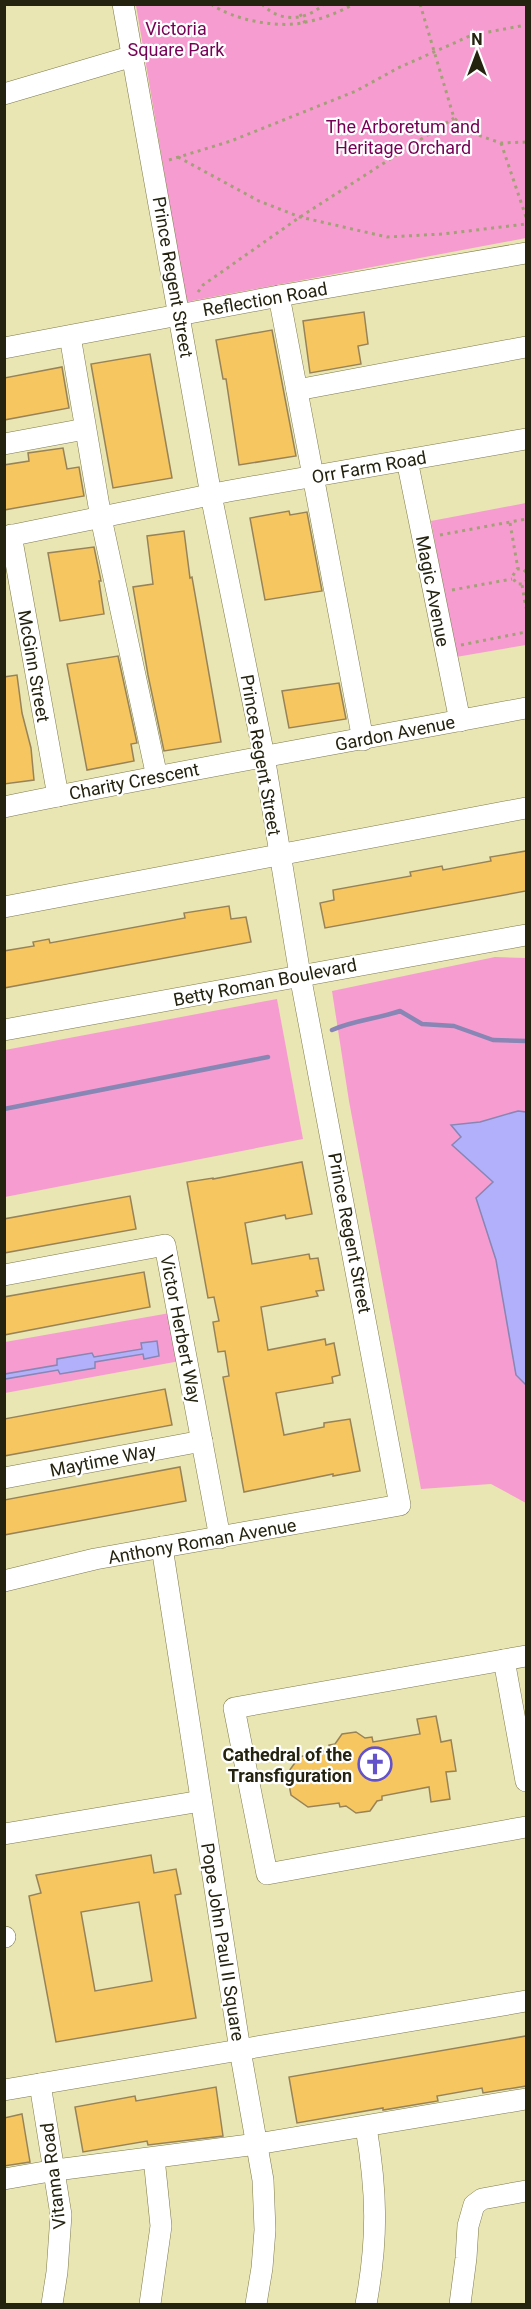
<svg xmlns="http://www.w3.org/2000/svg" width="531" height="2309" viewBox="0 0 531 2309" font-family="Roboto,sans-serif">
<rect width="100%" height="100%" fill="#e9e6b3"/>
<g fill="#f79cd0">
<path d="M136,5h390v233l-340,64z"/>
<path d="M526,503v142l-70,12 -25,-136z"/>
<path d="M495,957l31,1v545l-35,-19 -70,5 -72,-388 -17,-110z"/>
<path d="M277,999l26,140 -298,58v-147z"/>
<path d="M170,1313l10,48 -175,32v-51z"/>
</g>
<g fill="#b2b0fb" stroke="#8786b4" stroke-width="1.5">
<path d="M518,1111l8,1v273l-10,-10 -20,-115 -20,-62 17,-16 -41,-37 9,-8 -10,-12 29,-3z"/>
<path d="M157,1341l2,15 -15,3 -1,-5 -48,8v6l-35,6 -2,-4 -53,9v-5l52,-9v-6l35,-6 2,4 48,-8 -1,-6z"/>
</g>
<g fill="none" stroke-linecap="round" stroke-linejoin="round">
<g stroke="#8786b4" stroke-width="4.5">
<path d="M332,1030c23,-10 45,-11 68,-19l22,13 32,2 39,14 33,1"/>
<path d="M4,1109l264,-52"/>
</g>
</g>
<g fill="#f6c760" stroke="#988358" stroke-width="1.5" fill-rule="evenodd">
<path d="M364,312l4,32 -10,2 3,18 -51,9 -7,-52z"/>
<path d="M272,330l24,126 -57,9 -13,-86h-3l-7,-39z"/>
<path d="M150,354l22,124 -59,10 -22,-124z"/>
<path d="M62,367l7,41 -65,12v-42z"/>
<path d="M63,448l4,21 12,-2 5,29 -80,14v-45l25,-4 -1,-8z"/>
<path d="M289,511l1,4 17,-3 15,79 -57,9 -15,-82z"/>
<path d="M184,531l6,47 2,-1 29,165 -57,9 -16,-76 -15,-88 20,-3 -6,-48z"/>
<path d="M94,547l7,34h-2l5,33 -44,7 -12,-68z"/>
<path d="M118,656l19,87 -6,1 3,17 -47,9 -20,-106z"/>
<path d="M17,675l5,38 9,35 3,32 -30,4v-107z"/>
<path d="M339,683l7,36 -57,9 -7,-37z"/>
<path d="M526,851v40l-201,37 -5,-25 14,-3 -1,-10 78,-14 -1,-4 32,-6 1,4 48,-9 -1,-4z"/>
<path d="M229,906l2,13 15,-2 5,25 -247,46v-37l30,-5 -1,-4 16,-3 1,4 135,-25 -1,-5z"/>
<path d="M302,1162l10,52 -26,5 -1,-4 -40,8 7,41 57,-10 1,5 8,-1 6,32 -8,1 2,5 -57,11 7,43 57,-11 1,6 8,-2 6,32 -8,2 1,6 -57,10 8,42 40,-8v-4l26,-4 10,52 -27,5v-2l-89,18 -21,-115 6,-1 -4,-25 -7,1 -5,-30 6,-1 -5,-24 -6,1 -21,-116 26,-4v1z"/>
<path d="M130,1196l6,33 -132,24v-34z"/>
<path d="M144,1272l6,35 -146,28v-38z"/>
<path d="M165,1389l7,36 -168,31v-37z"/>
<path d="M180,1467l6,34 -182,34v-35z"/>
<path d="M436,1716l5,26 10,-2 5,31 -10,1 4,27 -19,3 -2,-15 -47,9v4l-5,1 -7,10 -14,2 -10,-7 -6,1 -1,-4 -31,4 -17,-12 -4,-21 12,-17 31,-7 -1,-5 6,-1 7,-10 14,-2 9,6 7,-1 1,5 47,-8 -3,-15z"/>
<path d="M151,1855l3,18 22,-4 5,25 -6,1 21,123 -140,24 -27,-146 12,-3 -5,-18zM139,1902l13,79 -57,10 -14,-79z"/>
<path d="M526,2036v50l-43,7 -1,-5 -45,8 1,5 -55,9v-2l-86,15 -8,-46z"/>
<path d="M216,2087l7,49 -75,9 -1,-4 -64,11 -8,-45 60,-11 1,5z"/>
<path d="M22,2114l8,48 -26,4v-48z"/>
</g>
<g fill="none" stroke-linecap="round" stroke-linejoin="round">
<g stroke="#7e7b4c" stroke-width="22">
<g id="minor">
<path d="M4,94l129,-38"/>
<path d="M279,296l84,444"/>
<path d="M70,336l31,182 56,259"/>
<path d="M4,348l275,-52 247,-43"/>
<path d="M297,390l229,-43"/>
<path d="M4,444l81,-15"/>
<path d="M407,460l53,261"/>
<path d="M11,535l47,261"/>
<path d="M4,537l225,-46 297,-52"/>
<path d="M4,807c174,-36 349,-66 522,-99"/>
<path d="M4,907l522,-99"/>
<path d="M4,1030l522,-95"/>
<path d="M4,1275l161,-30 55,293"/>
<path d="M4,1478l198,-37"/>
<path d="M162,1547l78,503 23,130 2,50 -3,38 -6,36"/>
<path d="M4,1581l91,-22 305,-54 -100,-530 -36,-219 -53,-261 -88,-491"/>
<path d="M526,1656l-292,52 33,166 259,-47"/>
<path d="M504,1660l22,121"/>
<path d="M4,1834l197,-33"/>
<path d="M4,1937h1"/>
<path d="M40,2084l21,131 -4,57 -5,32"/>
<path d="M4,2090l522,-89"/>
<path d="M366,2127c11,65 12,112 0,177"/>
<path d="M4,2179l52,-9 201,-26 269,-45"/>
<path d="M150,2304l11,-78 -7,-68"/>
<path d="M460,2304l6,-46 2,-32 6,-21 8,-6 44,-8"/>
</g>
</g>
<g stroke="#a3a078" stroke-width="3" stroke-dasharray="3 4.5" stroke-linecap="butt">
<path d="M211,4c22,16 69,25 95,18 17,-3 33,-10 48,-18"/>
<path d="M262,4c18,19 44,17 62,0"/>
<path d="M420,4l34,114 15,14 32,11 25,-1"/>
<path d="M300,14l5,9"/>
<path d="M501,143l25,74"/>
<path d="M178,157l81,44 41,16 87,20 56,-3 83,-10"/>
<path d="M169,160l62,-19 125,-50 42,-23 74,-33 54,-10"/>
<path d="M198,292l5,-7 97,-68 154,-99"/>
<path d="M510,523l8,46"/>
<path d="M440,535l86,-16"/>
<path d="M526,572l-3,-3h-6l-5,8 5,7h6l3,-3"/>
<path d="M522,585l4,23"/>
<path d="M452,590l60,-11"/>
<path d="M461,645l65,-13"/>
</g>
<use href="#minor" stroke="#fff" stroke-width="21"/>
</g>
<defs>
<g id="church-ring" transform="scale(1.725)"><circle r="9.5" fill="#fff" stroke="#6452cb" stroke-width="1.5"/><path d="M-1.2-6h2.4v3.5h3.3v2.4h-3.3V6h-2.4V-.1h-3.3v-2.4h3.3Z" fill="#6452cb"/></g>
</defs>
<g fill-rule="evenodd">
<use href="#church-ring" x="375" y="1764"/>
</g>
<g text-anchor="middle" dominant-baseline="central" stroke-width="4.5" stroke-linejoin="round" paint-order="stroke">
<g font-size="18" fill="#760055" stroke="#fff">
<text x="176" y="28">Victoria<tspan x="176" dy="21">Square Park</tspan></text>
<text x="403" y="126">The Arboretum and<tspan x="403" dy="21">Heritage Orchard</tspan></text>
</g>
<g font-size="18" fill="#24230f" stroke="#fff">
<text transform="translate(173 277) rotate(80)">Prince Regent Street</text>
<text transform="translate(265 299) rotate(-10)">Reflection Road</text>
<text transform="translate(369 467) rotate(-10)">Orr Farm Road</text>
<text transform="translate(433 591) rotate(79)">Magic Avenue</text>
<text transform="translate(34 666) rotate(80)">McGinn Street</text>
<text transform="translate(395 733) rotate(-11)">Gardon Avenue</text>
<text transform="translate(261 755) rotate(80)">Prince Regent Street</text>
<text transform="translate(134 781) rotate(-11)">Charity Crescent</text>
<text transform="translate(265 982) rotate(-11)">Betty Roman Boulevard</text>
<text transform="translate(350 1233) rotate(79)">Prince Regent Street</text>
<text transform="translate(181 1329) rotate(79)">Victor Herbert Way</text>
<text transform="translate(103 1460) rotate(-11)">Maytime Way</text>
<text transform="translate(202 1541) rotate(-10)">Anthony Roman Avenue</text>
<text transform="translate(223 1942) rotate(81)">Pope John Paul II Square</text>
<text transform="translate(53 2176) rotate(-97)">Vitanna Road</text>
</g>
<g font-size="18" font-weight="bold" fill="#24230f" stroke="#fff" text-anchor="end">
<text x="352" y="1754">Cathedral of the<tspan x="352" dy="21">Transfiguration</tspan></text>
</g>
</g>
<rect width="531" height="2309" fill="none" stroke="#24230f" stroke-width="12"/>
<g transform="translate(477 54)" stroke="#ffffff" stroke-width="4.5" paint-order="stroke">
<path d="M0-4.5L10 22L0 15L-10 22Z" fill="#24230f"/>
<text y="-9" font-size="16" font-weight="bold" text-anchor="middle" fill="#24230f">N</text>
</g>
</svg>
